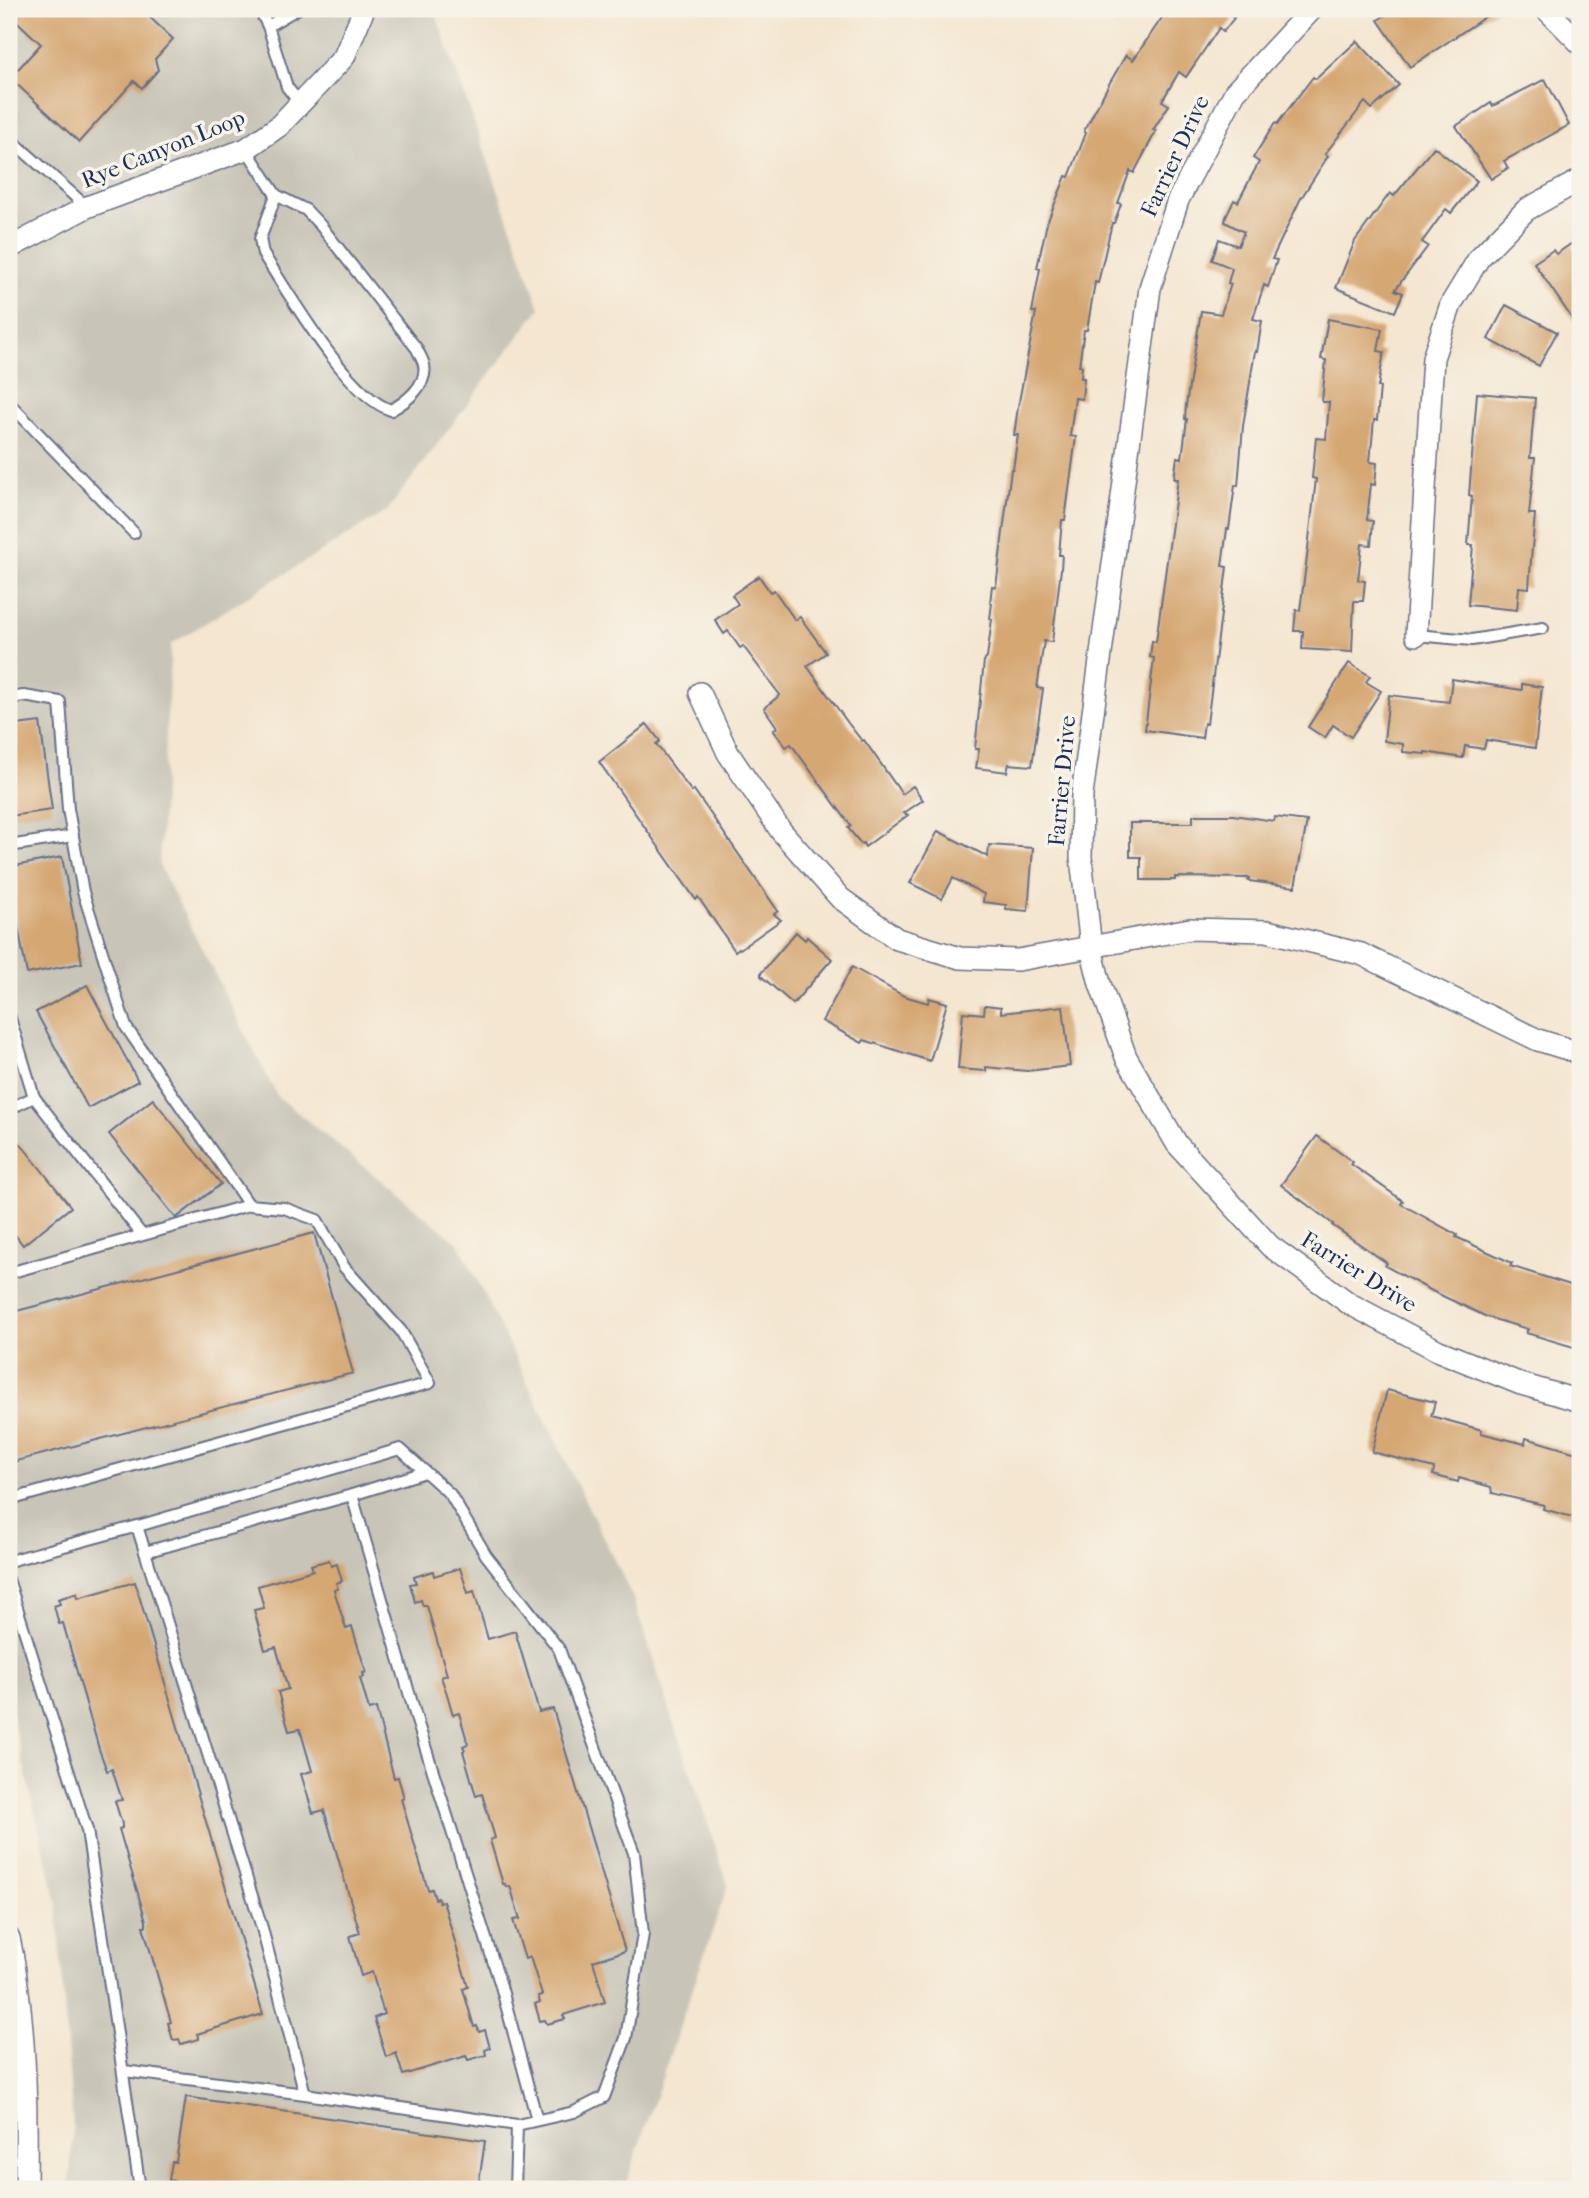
<svg xmlns="http://www.w3.org/2000/svg" width="1589" height="2198" viewBox="0 0 1589 2198" font-family="'IM FELL French Canon',serif">
<rect width="100%" height="100%" fill="#f7f3e8"/>
<filter id="ink" filterUnits="userSpaceOnUse"><feTurbulence type="fractalNoise" baseFrequency=".0143" numOctaves="2"/><feDisplacementMap in="SourceGraphic" scale="14" xChannelSelector="R" yChannelSelector="G"/><feConvolveMatrix kernelMatrix="1 2 1 2 8 2 1 2 1" color-interpolation-filters="sRGB"/></filter>
<filter id="wash" filterUnits="userSpaceOnUse"><feTurbulence type="fractalNoise" baseFrequency=".00686" numOctaves="4" result="noise"/><feDisplacementMap in="SourceGraphic" scale="28" xChannelSelector="R" yChannelSelector="G"/><feGaussianBlur stdDeviation="1.57" result="paint"/><feColorMatrix in="noise" values="0 0 0 0 0 0 0 0 0 0 0 0 0 0 0 0 0 1.4 0 .05"/><feComposite in="paint" operator="in"/></filter>
<g filter="url(#wash)">
<rect width="100%" height="100%" fill="#f4e6d0"/>
<path fill="#c8c4b8" d="M9,9h425l106,299 -153,203 -216,133 -12,221 118,231 182,148 173,352 96,289 -104,304h-555l4,-62 -16,-224 -48,-199z"/>
<g id="blocks">
<g fill="#d5a773">
<path d="M9,9h132l32,30 -18,20 3,11 -16,18 -8,-7 -55,61 -69,-64 31,-34 -32,-30z"/>
<path d="M1168,9h64l-4,5 6,4 -11,14 -4,-4 -33,49 -7,-5 -17,29 7,4 -16,25 3,1 -22,42 -4,-2 -12,32 3,1 -7,19h-2l-14,60 -3,-1 -8,48h-3l-5,36h3l-1,12h3l-2,21 -7,-1 -5,38 6,1 -11,83h-3l-3,35h3l-1,14 -9,73 -8,-1 -7,47 6,1 -11,77 -23,-2 -2,8 -31,-4 3,-19h-4l9,-88 3,-3 5,-39h-2l2,-16h-2l2,-17 4,1 15,-118h2l5,-34h-4l4,-28 18,-95h-4l8,-43 -3,-1 10,-45 19,-47 3,1 17,-44 -2,-2 25,-47 17,-29 7,5z"/>
<path d="M1395,9h102l-87,58 -32,-47z"/>
<path d="M1357,41l42,44 -27,24 -7,-7 -40,52 3,2 -28,44 -28,59 5,1 -9,27 -4,-2 -11,34 9,2 -5,31 -2,-1 -12,75 -5,60 -3,-1 -6,44h-2l-5,37 5,1 -20,157 -3,-1 -2,15 -57,-8 9,-72 -4,-1 2,-16 4,1 22,-163h-4l3,-22 5,1 5,-39h-2l1,-14 15,-94 20,3 10,-30 -3,-1 4,-15 -20,-8 7,-21 19,7 6,-14 -19,-10 1,-5 8,-17 4,2 21,-40 -6,-4 22,-35 2,1 36,-47 3,2z"/>
<path d="M1545,79l24,46 -65,36 4,7 -17,11 -35,-53 35,-23 2,3z"/>
<path d="M1434,147l43,34 -26,32 -5,-4 -24,33 6,4 -33,44 8,3 -8,19 -59,-24 19,-47 35,-48 4,3z"/>
<path d="M1571,244l9,13v73l-46,-67 19,-13 3,4z"/>
<path d="M1506,305l51,27 -18,34 -51,-27z"/>
<path d="M1328,319l54,10 -4,22 6,1 -6,35h2l-3,33h-3l-4,42 7,1 -2,22 -4,-1 -4,36 6,1 -2,24 -9,-1 -4,36 7,1 -2,20h-9l-2,51 -50,-3 1,-18h-9l2,-21h4l7,-53 9,-78 -4,-1 4,-40 10,1 3,-37h-7l4,-42 -5,-1z"/>
<path d="M1477,393l58,5 -5,60h5l-6,56h6l-4,46 -2,28 -10,-1 -2,23 -49,-5 5,-60h-5l4,-49 -3,-1z"/>
<path d="M759,576l11,16 4,-2 21,30 5,-3 26,36 -19,13 41,57 14,18 2,-1 38,54 11,-8 10,14 -19,13 4,2 -43,32 -2,-4 -2,1 -13,-16 3,-2 -60,-82 -5,3 -13,-17 4,-3 -13,-19 16,-13 -37,-49 -3,2 -12,-17 -4,3 -9,-14 23,-16 -6,-9z"/>
<path d="M1349,663l21,13 -4,6 15,9 -30,46 -18,-12 -8,13 -17,-11z"/>
<path d="M1452,679l70,11v-6l20,3 -7,61 -49,-8 -2,9 -19,-3 -2,12 -38,-6v2l-22,-2v-8l-19,-3 5,-46 60,7z"/>
<path d="M40,722l12,88 -43,6v-90z"/>
<path d="M647,724l13,17 -4,3 36,48 2,-2 84,121 -4,3 7,6 -41,29 -1,-1 -4,3 -37,-54 -2,3 -97,-138z"/>
<path d="M1193,815h40l41,6 1,-4 32,4 -12,66 -47,-6 1,-3 -74,-1v3h-34v-23h-11v-34h63z"/>
<path d="M938,831l50,26 1,-12 44,3 -5,63 -22,-2v-4l-23,-3 1,-8 -31,-16 -11,21 -32,-16z"/>
<path d="M62,857l20,106 -55,11 -18,-94v-13z"/>
<path d="M796,932l9,8 2,-3 25,22 -39,45 -32,-28v-3z"/>
<path d="M852,967l52,29 24,7 1,-5 18,5 -17,58 -66,-21 -2,3 -40,-22z"/>
<path d="M87,985l51,96 -50,27 -52,-96z"/>
<path d="M985,1005l16,2v6l62,-7 7,60 -43,5 -41,-4v4l-28,-2 5,-57 21,2z"/>
<path d="M153,1099l68,85 -45,34 -67,-84z"/>
<path d="M1317,1136l36,26 -2,2 52,37 -2,3 56,31 -1,2 56,26 -2,3 70,22v61l-54,-16 2,-4 -41,-12 -55,-26 -47,-25 2,-3 -55,-38 1,-1 -52,-39z"/>
<path d="M20,1143l51,64 -48,38 -14,-18v-75z"/>
<path d="M314,1233l39,140 -344,90v-150z"/>
<path d="M1387,1390l48,12 -4,14 51,14 -1,3 44,11 1,-6 54,16v65l-37,-10 1,-4 -52,-12 -1,-6 -32,-9 -1,4 -25,-7 1,-7 -62,-16z"/>
<path d="M329,1560l2,6 6,-2 5,17 -6,2 2,6 -4,1 12,39 6,-2 14,45 -3,1 1,4 -4,1 9,32 7,-2 18,70 4,-1 6,21 -3,1 27,91 4,-1 3,10 3,-1 1,4 4,-1 25,86 -5,2 11,38 3,-1 2,6 6,-2 5,18 -5,2 1,5 -18,5 -2,-4 -63,19 -7,-22 -10,4 -12,-39 10,-4 -12,-42 -11,4 -11,-40 10,-3 -36,-123 -11,3 -12,-39 11,-3 -12,-42 -11,2 -11,-39 10,-3 -12,-42 -11,3 -11,-40 10,-2 -6,-22 55,-16 -2,-5z"/>
<path d="M460,1568l8,25 6,-2 14,48 27,-8 24,81 14,-3 72,242 -32,10 12,41 -42,13 2,4 -18,5 -2,-4 -5,1 -5,-17 5,-2 -2,-6 4,-1 -12,-38 -5,2 -12,-39 7,-1 -10,-33 -4,1 -1,-3h-2l-13,-44 5,-2 -13,-44 -6,2 -13,-45 2,-1 -2,-4 5,-2 -9,-31 -6,2 -6,-21 -6,-17 6,-2 -20,-69h-4l-2,-6 -6,2 -5,-18 6,-1 -2,-6 19,-6 1,5z"/>
<path d="M135,1582l128,432 -66,20 2,5 -18,5 -2,-5 -6,1 -5,-17 3,-1 -28,-96h3v-5l-27,-92 3,-1v-4l-7,-23 7,-1 -10,-31 -5,2 -8,-22 -36,-126 -4,1 -5,-18 6,-2 -2,-5 19,-6 1,5z"/>
<path d="M186,2097l299,44 -7,48h-246l-39,-5 -1,5h-19l1,-8 -5,-1 3,-18h4z"/>
</g>
</g>
</g>
<g filter="url(#ink)">
<use href="#blocks" fill-opacity="0" stroke="#676f86" stroke-width="2"/>
<g fill="none" stroke-linecap="round" stroke-linejoin="round">
<g stroke="#676f86" stroke-width="14">
<g id="service">
<path d="M259,9l9,17 19,61 14,18"/>
<path d="M268,26l29,-17"/>
<path d="M9,138l78,69"/>
<path d="M246,149l30,46 30,15 15,16 96,123c2,5 6,11 7,16 4,20 -18,37 -33,45 -43,-13 -102,-117 -128,-156l-3,-15 16,-44"/>
<path d="M9,403l125,130"/>
<path d="M1416,635l56,5 71,-12"/>
<path d="M9,698l15,-2 36,6 8,107 15,83 43,135 123,178 35,3 33,12 27,47 57,64 29,52 -421,117"/>
<path d="M9,846l64,-10"/>
<path d="M9,1015l25,82"/>
<path d="M9,1109l25,-12 108,138"/>
<path d="M9,1273l240,-68"/>
<path d="M352,1495l66,229 83,262 36,134"/>
<path d="M137,1526l125,402 43,166 212,31"/>
<path d="M145,1552l207,-57 73,-23"/>
<path d="M9,1561l136,-37 255,-75 50,45 36,61 73,94 75,204 9,81 -17,104 -22,59 -30,15 -57,13 -2,64"/>
<path d="M9,1582l78,248 53,359"/>
<path d="M124,2071l181,23"/>
</g>
</g>
<g stroke="#676f86" stroke-width="24">
<g id="minor">
<path d="M1312,9l-77,83 -57,108 -28,88 -68,507 -1,62 10,91 9,36 26,73 51,87 93,102 80,58 89,47 82,33 59,17"/>
<path d="M1546,9l34,34"/>
<path d="M9,248l78,-41 159,-58 33,-23 65,-69 20,-48"/>
<path d="M1416,635l17,-277 18,-54 28,-46 47,-48 54,-30"/>
<path d="M700,693l28,60 53,78 59,67 57,41 63,19 58,2 172,-31 77,2 94,23 177,86 42,13"/>
<path d="M9,1938c17,78 18,172 17,251"/>
</g>
</g>
<use href="#service" stroke="#fff" stroke-width="10"/>
<use href="#minor" stroke="#fff" stroke-width="21"/>
</g>
</g>
<g text-anchor="middle" dominant-baseline="central" stroke-width="7" stroke-linejoin="round" paint-order="stroke">
<g font-size="23" fill="#1b2f5e" stroke="#f7f3e8">
<text transform="translate(163 149) rotate(-22)">Rye Canyon Loop</text>
<text transform="translate(1175 156) rotate(-65)">Farrier Drive</text>
<text transform="translate(1062 781) rotate(-85)">Farrier Drive</text>
<text transform="translate(1359 1272) rotate(32)">Farrier Drive</text>
</g>
</g>
<rect width="1589" height="2198" fill="none" stroke="#f7f3e8" stroke-width="35"/>
</svg>
